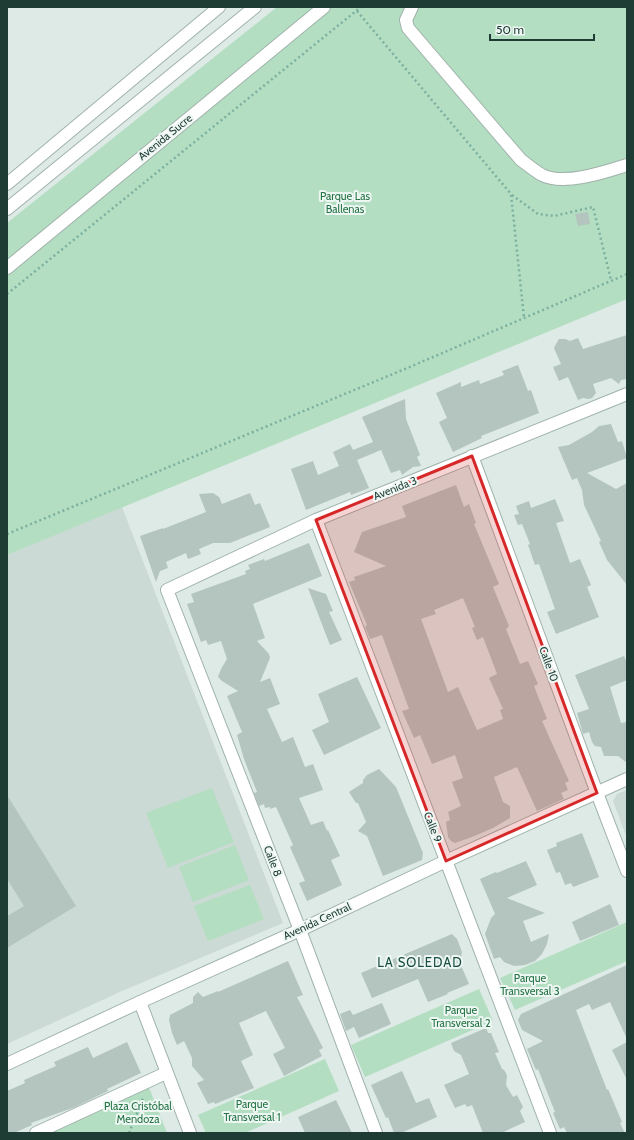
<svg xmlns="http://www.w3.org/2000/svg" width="634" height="1140" viewBox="0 0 634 1140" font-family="Cabin,sans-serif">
<rect width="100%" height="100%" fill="#ddeae5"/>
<g fill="#cbdad4">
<path d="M122,507l161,416 -161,68 -115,53v-489z"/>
<path d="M627,790v48l-14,-37 4,-7z"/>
</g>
<g fill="#b4dec1">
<path d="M277,7h350v292l-620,256v-332z"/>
<path d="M212,788l22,54 -66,26 -22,-55z"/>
<path d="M235,845l14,35 -56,22 -14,-35z"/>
<path d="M250,885l14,34 -56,22 -14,-35z"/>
<path d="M627,922v39l-112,49 -15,-32z"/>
<path d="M479,989l14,32 -128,56 -14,-32z"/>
<path d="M325,1059l14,32 -94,42h-39l-8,-18z"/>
<path d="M148,1085l19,48h-125z"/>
</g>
<g fill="#b3c5be" fill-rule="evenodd">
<path d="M588,212l2,12 -12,2 -3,-12z"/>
<path d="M627,335v44l-6,1 -2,4 -8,-6 -18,6 3,9 -4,5 -3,1 -6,-1 -5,2 -10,-23 -9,4 -6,-14 8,-3 -7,-16 2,-4 3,-5h6l5,2 8,-3 5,11z"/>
<path d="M518,365l10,26 3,-1 8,23 -58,23 1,2 -29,14 -14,-30 8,-4 -11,-25 25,-11v5l18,-7 1,4 24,-9 -2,-4z"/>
<path d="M405,399l1,20 14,36 -3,2 4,9 -8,1 -11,8 -2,-5 -9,3 -10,-23 -24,10 12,28 -18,7 -1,-3 -44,18 -15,-41 22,-8 5,14 21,-9 -6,-14 17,-8 3,6 20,-8 -11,-25z"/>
<path d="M611,424l7,18 4,-1 5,17 -40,15 29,16 11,-6v102l-20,-25 -8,-18 2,-1 -17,-36 -2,-15 -5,-12 -5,2 -14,-33 11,-2 23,-13 7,-6z"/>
<path d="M456,485l8,22 5,-3 7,19 -2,1 25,60 -6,3 16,39 -3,3 14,35 8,-3 10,23 -4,2 13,33 -5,2 27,60 -4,2 3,7 -7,3 3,6 -27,12 -20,-44 -23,10 9,25 7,4v12l-17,10 -21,9 -17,6 -4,-2 -3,-4 -2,-15 4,-2 -2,-8 13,-6 -9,-24 11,-4 -8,-23 -23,9 -12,-29 -6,3 -12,-27 7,-2 -27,-74 -12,4 -5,-12 2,-2 -18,-43 6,-2 -1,-3 32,-11 -32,-14 8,-20 44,-15 -4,-11zM463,598l12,29 -3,1 5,12 6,-3 14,37 -8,4 14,31 -3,1 3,9 -26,11 -19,-43 -10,5 -27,-73 15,-5 -2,-4z"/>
<path d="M213,493l6,4 3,7 28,-11 5,12 5,-2 10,24 -40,16h-17l-14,6 2,5 -13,5 -2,-6 -20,9 2,6 -8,3 -4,11 -16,-46 23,-8v1l43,-17 -7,-18z"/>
<path d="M555,499l9,22 -8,2 14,40 10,-4 11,26 -4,2 12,30 -43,17 -9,-22 8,-3 -16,-45 -4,1 -7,-20 2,-1 -8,-20 -4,1 -4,-10 5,-1 -3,-8 13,-5 2,7z"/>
<path d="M309,543l13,33 -69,28 12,34 -8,3 12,13 1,4 -10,24 10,-4 10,26 -13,5 15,33 11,-5 12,30 8,-3 10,26 -24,8 12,27 12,-4 4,10 1,-1 12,26 -9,4 11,25 -35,16 -8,-18 6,-2 -15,-34 3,-2 -17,-38 -6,2v-2l-5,1 -1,-4 -5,2 -5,-13 3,-1 -13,-33 -7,-24 5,-3 -15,-36 11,-5 -16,-10 -4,-4 3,-8 6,-10 -6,-18 -13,4 -2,-5 -5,2 -14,-38 7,-2 -3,-8 55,-20 -1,-3 5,-2 -2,-4 16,-6 1,2z"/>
<path d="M308,588l18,6 7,17 -4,1 13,28 -12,5z"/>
<path d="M624,656l3,7v17l-17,7 11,36 6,-1v41l-9,-7h-14l-3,-9 -6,-1 -3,-4 -3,-10 -6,2 -6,-21 12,-4 -14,-34z"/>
<path d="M357,677l24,51 -57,27 -12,-25 17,-8 -11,-28z"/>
<path d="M379,769l17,18 27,66 -1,7 -39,16 -16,-40 -9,-5 8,-9 -8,-19h-2l-7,-11 14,-9v-3l4,-5z"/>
<path d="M7,795l69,111 -69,42v-32l17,-10 -17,-27z"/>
<path d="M582,833l17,44 -26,10 -2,-4 -6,2 -5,-13 -4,1 -9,-23 10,-4 -1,-3z"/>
<path d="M526,861l11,24 -30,13 38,15 -22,8 8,21 18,-8 -2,10 -5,10 -7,7 -10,4 -11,1 -10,-4 -4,-5 -6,2 -9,-25 6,-16 4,-4 -15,-35 16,-7 1,1z"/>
<path d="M610,904l9,21 -39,16 -8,-19z"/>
<path d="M452,934l5,5 5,13 -2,11 9,21 -22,9 1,1 -20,8 -10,-23 -46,19 -11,-25z"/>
<path d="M288,961l15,34 -6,2 26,51 -4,2 3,6 -38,20 -11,-22 12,-6 -19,-37 -27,12 14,32 -12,6 13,27 -39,16 -1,-2 -6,2 -11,-21 7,-3 -12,-14v-8l-8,-17 -7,4 -5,-12 -3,-13 1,-5 23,-12v-6l5,-5 5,5 15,-6v1z"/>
<path d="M627,965v74l-17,-37 -18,8 -3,-6 -13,6 31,80 1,-1 14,33 -2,1 5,10h-58l-3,-6 -4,2 -7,-16 2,-1 -17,-43 -2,1 -9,-21 16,-8 -21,-11 -4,-10 3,-6z"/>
<path d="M382,1003l9,21 -32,14 -5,-11 -8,4 -6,-17 10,-4 3,5z"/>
<path d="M486,1028l2,5h3l8,19 -4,1 7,16 2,1 2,3 1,3 -1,9 7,12 4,-2 6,12 -3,4 5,11 -24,11h-18l-11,-28 -5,2 -2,-3 -10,4 -11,-23 25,-11 -8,-19 -7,-4 -3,-8z"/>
<path d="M127,1042l14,31 -34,16 1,2 -33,16 -44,16 1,2 -18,8h-7v-42l18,-8 -1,-3 32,-14 -2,-4 34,-15 5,11z"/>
<path d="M627,1042v38l-15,-30z"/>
<path d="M402,1071l14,32 13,-5 8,19 -36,16h-7l-6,-16 -2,1 -15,-33z"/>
<path d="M336,1100l16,33h-47l-7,-16z"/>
</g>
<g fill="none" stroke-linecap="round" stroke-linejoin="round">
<g stroke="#a0b2ac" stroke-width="14">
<g id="minor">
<path d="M412,7l-6,13 2,8 113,132c7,5 14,11 21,15 22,11 63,-3 85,-10"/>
<path d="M7,184l212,-177"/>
<path d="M7,209l248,-202"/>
<path d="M7,268l317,-261"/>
<path d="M472,456l125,337 30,78"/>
<path d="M316,520l234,613"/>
<path d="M140,1002l50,131"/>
<path d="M7,1064l133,-62 160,-72 146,-69 181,-82"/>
<path d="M36,1133l130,-60"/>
<path d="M376,1133l-76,-203 -133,-340 149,-70 311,-126"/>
</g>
</g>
<g stroke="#7bb0a1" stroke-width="2.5" stroke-dasharray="2 3" stroke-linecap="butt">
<path d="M357,11l154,183 13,124"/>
<path d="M512,195l26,19 16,2 39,-9 18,73"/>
<path d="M7,294l354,-287"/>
<path d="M7,534l398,-165 222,-95"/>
<path d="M129,1133l15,-37"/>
</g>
<use href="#minor" stroke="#fff" stroke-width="12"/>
</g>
<path fill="#d62828" fill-opacity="0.2" stroke="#d62828" stroke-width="3" stroke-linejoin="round" d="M472,456l125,337 -151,68 -130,-341z"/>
<g text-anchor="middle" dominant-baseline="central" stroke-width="4" stroke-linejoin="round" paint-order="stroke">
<g font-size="11" fill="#1e3b34" stroke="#eef7f3">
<text transform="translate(165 137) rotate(-39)">Avenida Sucre</text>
<text transform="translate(395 488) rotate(-22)">Avenida 3</text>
<text transform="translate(549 664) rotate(70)">Calle 10</text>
<text transform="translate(433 827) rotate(69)">Calle 9</text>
<text transform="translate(273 861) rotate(69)">Calle 8</text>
<text transform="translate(317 921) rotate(-25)">Avenida Central</text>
</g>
<g font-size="11" fill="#267446" stroke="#eef7f3">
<text x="345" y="196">Parque Las<tspan x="345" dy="13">Ballenas</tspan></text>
<text x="530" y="978">Parque<tspan x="530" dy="13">Transversal 3</tspan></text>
<text x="461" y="1010">Parque<tspan x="461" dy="13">Transversal 2</tspan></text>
<text x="252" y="1104">Parque<tspan x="252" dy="13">Transversal 1</tspan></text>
<text x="138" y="1106">Plaza Cristóbal<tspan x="138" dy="13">Mendoza</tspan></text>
</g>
<g font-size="13" letter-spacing="1" fill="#194e43" stroke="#eef7f3">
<text x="420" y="962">LA SOLEDAD</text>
</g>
</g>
<rect width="634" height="1140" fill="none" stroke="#1e3b34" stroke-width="16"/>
<path d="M490 34v6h104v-6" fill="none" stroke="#1e3b34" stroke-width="2"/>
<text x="496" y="34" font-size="12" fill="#1e3b34" stroke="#eef7f3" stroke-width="3" paint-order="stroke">50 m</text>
</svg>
